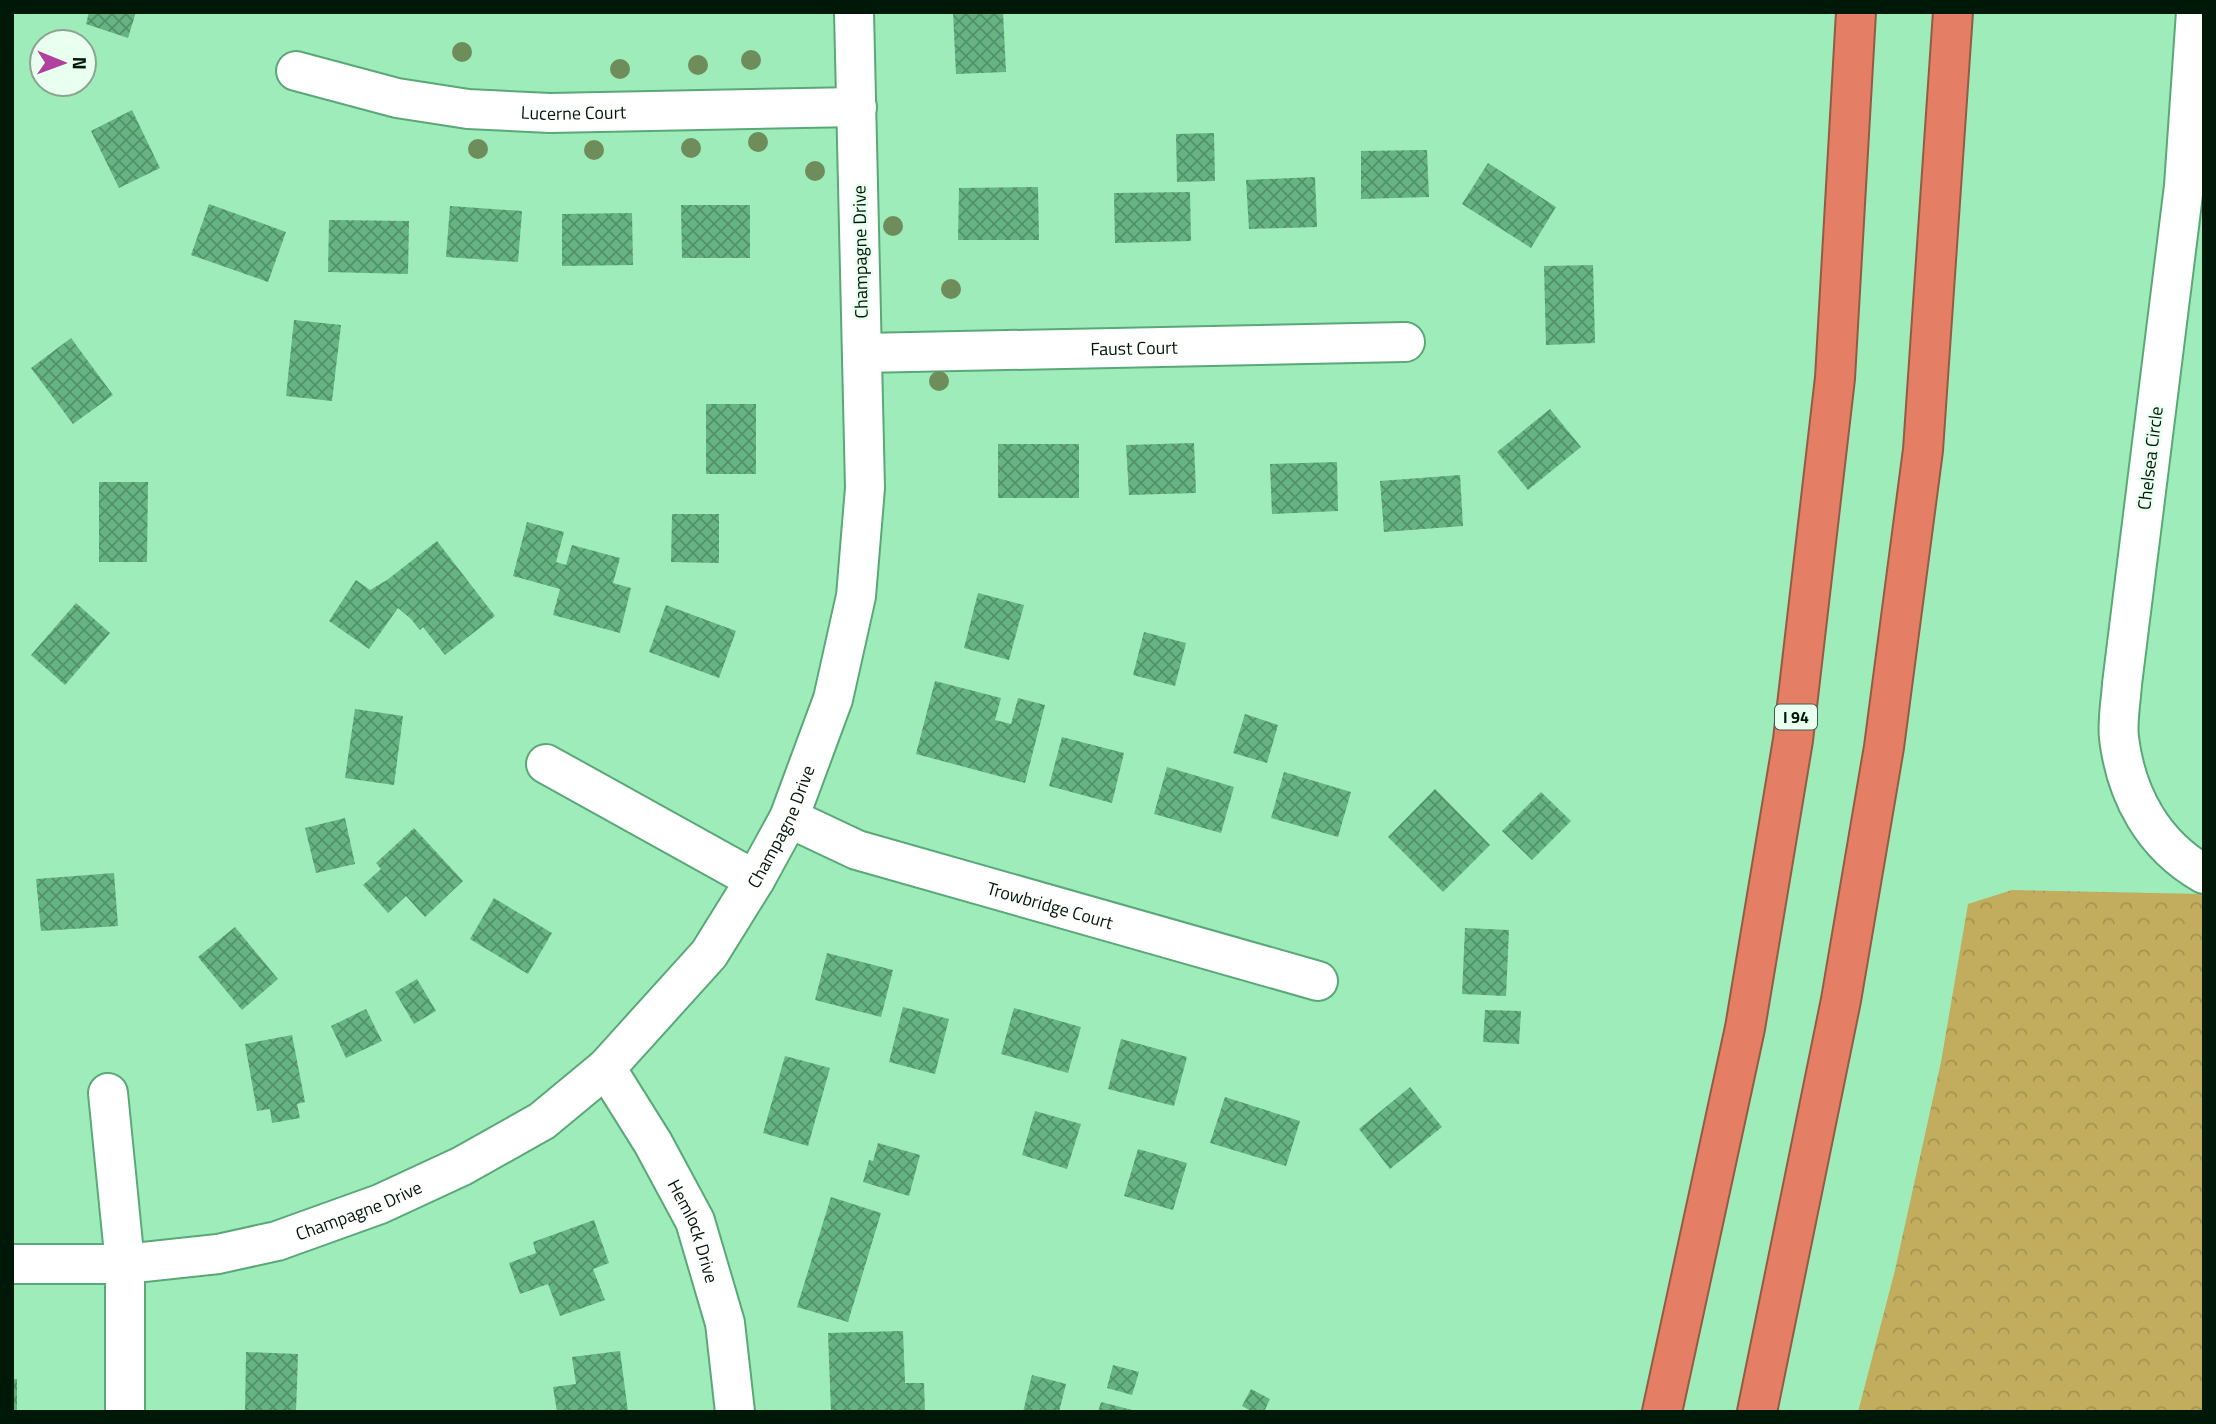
<svg xmlns="http://www.w3.org/2000/svg" width="2216" height="1424" viewBox="0 0 2216 1424" font-family="'Titillium Web',sans-serif">
<defs>
<pattern id="forest-crowns" width="20" height="18" patternUnits="userSpaceOnUse" patternTransform="scale(1.75)"><rect width="20" height="18" fill="#c2ad5e"/><path d="M2 6a3 3 0 1 1 6 0M12 15a3 3 0 1 1 6 0" fill="none" stroke="#a59450"/></pattern>
<pattern id="building-cross-hatch" width="8" height="8" patternUnits="userSpaceOnUse" patternTransform="scale(1.75)"><rect width="8" height="8" fill="#66b383"/><path d="M0 0l8 8M0 8l8-8" fill="none" stroke="#529169"/></pattern>
</defs>
<rect width="100%" height="100%" fill="#9eecba"/>
<path fill="url(#forest-crowns)" d="M2012,890l192,4v518h-346l37,-142 46,-208 27,-158z"/>
<g fill="url(#building-cross-hatch)">
<path d="M89,12h47l-8,26 -42,-14z"/>
<path d="M953,12h50l3,60 -50,2z"/>
<path d="M132,110l28,58 -41,20 -28,-57z"/>
<path d="M1214,133l1,48 -38,1 -1,-48z"/>
<path d="M1427,150l2,47 -68,2v-48z"/>
<path d="M1488,163l68,44 -25,41 -69,-44z"/>
<path d="M1315,177l2,50 -68,2 -3,-49z"/>
<path d="M1038,187l1,53h-81l1,-52z"/>
<path d="M1190,192l1,49 -76,2 -1,-50z"/>
<path d="M209,204l77,28 -18,50 -77,-27z"/>
<path d="M681,205h69v53h-68z"/>
<path d="M450,206l72,5 -4,51 -72,-5z"/>
<path d="M632,213l1,52 -71,1v-52z"/>
<path d="M329,220l80,1 -1,53 -80,-2z"/>
<path d="M1593,265l2,78 -49,2 -2,-79z"/>
<path d="M294,320l47,5 -9,76 -46,-5z"/>
<path d="M71,338l42,57 -40,29 -42,-56z"/>
<rect x="706" y="404" width="50" height="70"/>
<path d="M1550,409l31,38 -53,43 -31,-38z"/>
<path d="M1194,443l2,50 -67,2 -3,-50z"/>
<rect x="998" y="444" width="81" height="54"/>
<path d="M1337,462l1,49 -66,3 -2,-50z"/>
<path d="M1460,475l3,51 -79,6 -4,-51z"/>
<path d="M99,482h49l-1,80h-48z"/>
<path d="M672,514h47v49l-48,-1z"/>
<path d="M527,522l37,10 -8,30 10,3 6,-20 48,13 -7,25 18,5 -11,45 -67,-18 7,-26 -47,-13z"/>
<path d="M437,541l58,75 -50,39 -22,-28 -3,3 -9,-11 -13,-11 -29,41 -40,-28 27,-41 14,10 17,-10z"/>
<path d="M978,593l46,12 -15,55 -45,-12z"/>
<path d="M76,603l34,30 -45,52 -34,-30z"/>
<path d="M666,605l70,26 -17,47 -70,-26z"/>
<path d="M1144,632l42,11 -11,43 -42,-11z"/>
<path d="M935,681l66,17 -6,22 16,4 7,-26 27,7 -20,78 -109,-29z"/>
<path d="M355,709l48,7 -9,69 -49,-7z"/>
<path d="M1245,714l33,11 -11,38 -34,-10z"/>
<path d="M1062,737l62,16 -12,50 -63,-17z"/>
<path d="M1167,767l67,20 -13,46 -67,-19z"/>
<path d="M1284,772l67,20 -13,45 -67,-19z"/>
<path d="M1435,789l55,56 -47,47 -55,-55z"/>
<path d="M1541,792l30,29 -39,39 -30,-29z"/>
<path d="M345,818l10,46 -39,9 -11,-45z"/>
<path d="M414,828l49,53 -38,36 -19,-21 -18,17 -25,-28 18,-16 -5,-6z"/>
<path d="M114,873l4,53 -77,5 -5,-52z"/>
<path d="M494,898l58,35 -24,41 -58,-35z"/>
<path d="M235,927l43,52 -36,31 -44,-53z"/>
<path d="M1465,928l44,2 -3,66 -44,-2z"/>
<path d="M827,953l66,17 -12,47 -66,-17z"/>
<path d="M417,979l19,32 -22,13 -19,-32z"/>
<path d="M903,1007l46,12 -14,55 -46,-12z"/>
<path d="M1014,1008l67,19 -13,46 -67,-19z"/>
<path d="M366,1009l16,32 -36,17 -15,-32z"/>
<path d="M1485,1010l36,1 -2,33 -36,-2z"/>
<path d="M292,1035l13,67 -8,2 3,14 -28,5 -2,-14 -13,2 -12,-67z"/>
<path d="M1121,1039l66,18 -13,49 -66,-17z"/>
<path d="M785,1056l45,12 -22,78 -45,-13z"/>
<path d="M1410,1087l32,40 -52,42 -31,-40z"/>
<path d="M1225,1097l75,24 -14,45 -76,-23z"/>
<path d="M1035,1111l46,13 -14,45 -45,-14z"/>
<path d="M878,1143l42,12 -11,41 -46,-14 6,-22 4,1z"/>
<path d="M1138,1149l49,14 -14,47 -49,-14z"/>
<path d="M831,1197l50,16 -33,109 -51,-15z"/>
<path d="M594,1220l15,43 -16,6 12,31 -45,16 -12,-32 -28,10 -11,-31 27,-10 -3,-11z"/>
<path d="M903,1331l2,52h19l1,29h-94l-3,-79z"/>
<path d="M620,1351l8,61h-71l-4,-25 23,-3 -4,-27z"/>
<path d="M246,1352l52,2 -2,58h-51z"/>
<path d="M1113,1365l26,7 -7,23 -25,-7z"/>
<path d="M1032,1375l34,9 -7,28h-36z"/>
<rect x="12" y="1379" width="5" height="33"/>
<path d="M1251,1389l19,10 -6,13h-11l-11,-6z"/>
<path d="M1101,1402l35,9v1h-38z"/>
</g>
<g fill="none" stroke-linecap="round" stroke-linejoin="round">
<g stroke="#5aa778" stroke-width="42">
<g id="minor">
<path d="M2196,12l-12,174 -62,498c-1,17 -5,37 -3,54 7,57 34,107 85,136"/>
<path id="s1" d="M296,71l101,27 71,11 82,4 307,-6"/>
<path id="s2" d="M863,353l542,-11"/>
<path d="M546,764l209,116"/>
<path id="s3" d="M789,818l68,32 461,131"/>
<path id="s4" d="M606,1068l47,75 42,78 30,102 10,89"/>
<path d="M108,1093l17,171v148"/>
<path id="s5" d="M12,1264h113l93,-10 59,-13 103,-37 82,-38 80,-45 64,-53 103,-114 46,-74 34,-62 44,-119 23,-103 9,-108 -11,-476"/>
</g>
</g>
<g stroke="#945b44" stroke-width="42">
<g id="highway">
<path d="M1662,1412l83,-384 48,-288 42,-362 21,-366"/>
<path d="M1757,1412l84,-412 43,-253 39,-297 30,-438"/>
</g>
</g>
<use href="#minor" stroke="#fff" stroke-width="38"/>
<use href="#highway" stroke="#e47f65" stroke-width="38"/>
</g>
<g fill="#6f8c5b">
<circle cx="462" cy="52" r="10"/>
<circle cx="751" cy="60" r="10"/>
<circle cx="698" cy="65" r="10"/>
<circle cx="620" cy="69" r="10"/>
<circle cx="758" cy="142" r="10"/>
<circle cx="691" cy="148" r="10"/>
<circle cx="478" cy="149" r="10"/>
<circle cx="594" cy="150" r="10"/>
<circle cx="815" cy="171" r="10"/>
<circle cx="893" cy="226" r="10"/>
<circle cx="951" cy="289" r="10"/>
<circle cx="939" cy="381" r="10"/>
</g>
<g text-anchor="middle" dominant-baseline="central" stroke-width="5" stroke-linejoin="round" paint-order="stroke">
<rect fill="#e9ffef" stroke="#465d4d" stroke-width="2" x="1775" y="704.5" width="42" height="25" rx="5"/>
<g font-size="16" font-weight="bold" fill="#001807">
<text x="1796" y="717">I 94</text>
</g>
<g font-size="18" fill="#001807" stroke="#e9ffef">
<text stroke="none"><textPath href="#s1" startOffset="282">Lucerne Court</textPath></text>
<text transform="translate(860 252) rotate(-91)">Champagne Drive</text>
<text stroke="none"><textPath href="#s2" startOffset="271">Faust Court</textPath></text>
<text transform="translate(2150 458) rotate(-83)">Chelsea Circle</text>
<text stroke="none"><textPath href="#s5" startOffset="942">Champagne Drive</textPath></text>
<text stroke="none"><textPath href="#s3" startOffset="276">Trowbridge Court</textPath></text>
<text stroke="none"><textPath href="#s5" startOffset="354">Champagne Drive</textPath></text>
<text stroke="none"><textPath href="#s4" startOffset="186">Hemlock Drive</textPath></text>
</g>
</g>
<rect width="2216" height="1424" fill="none" stroke="#001807" stroke-width="28"/>
<g transform="translate(63 63) rotate(91)"><circle r="33" fill="#e9ffef" stroke="#8ca392" stroke-width="2"/>
<path d="M0-5L12 26L0 18L-12 26Z" fill="#b1419e"/>
<text y="-10" font-size="19" font-weight="bold" text-anchor="middle" fill="#001807">N</text>
</g>
</svg>
